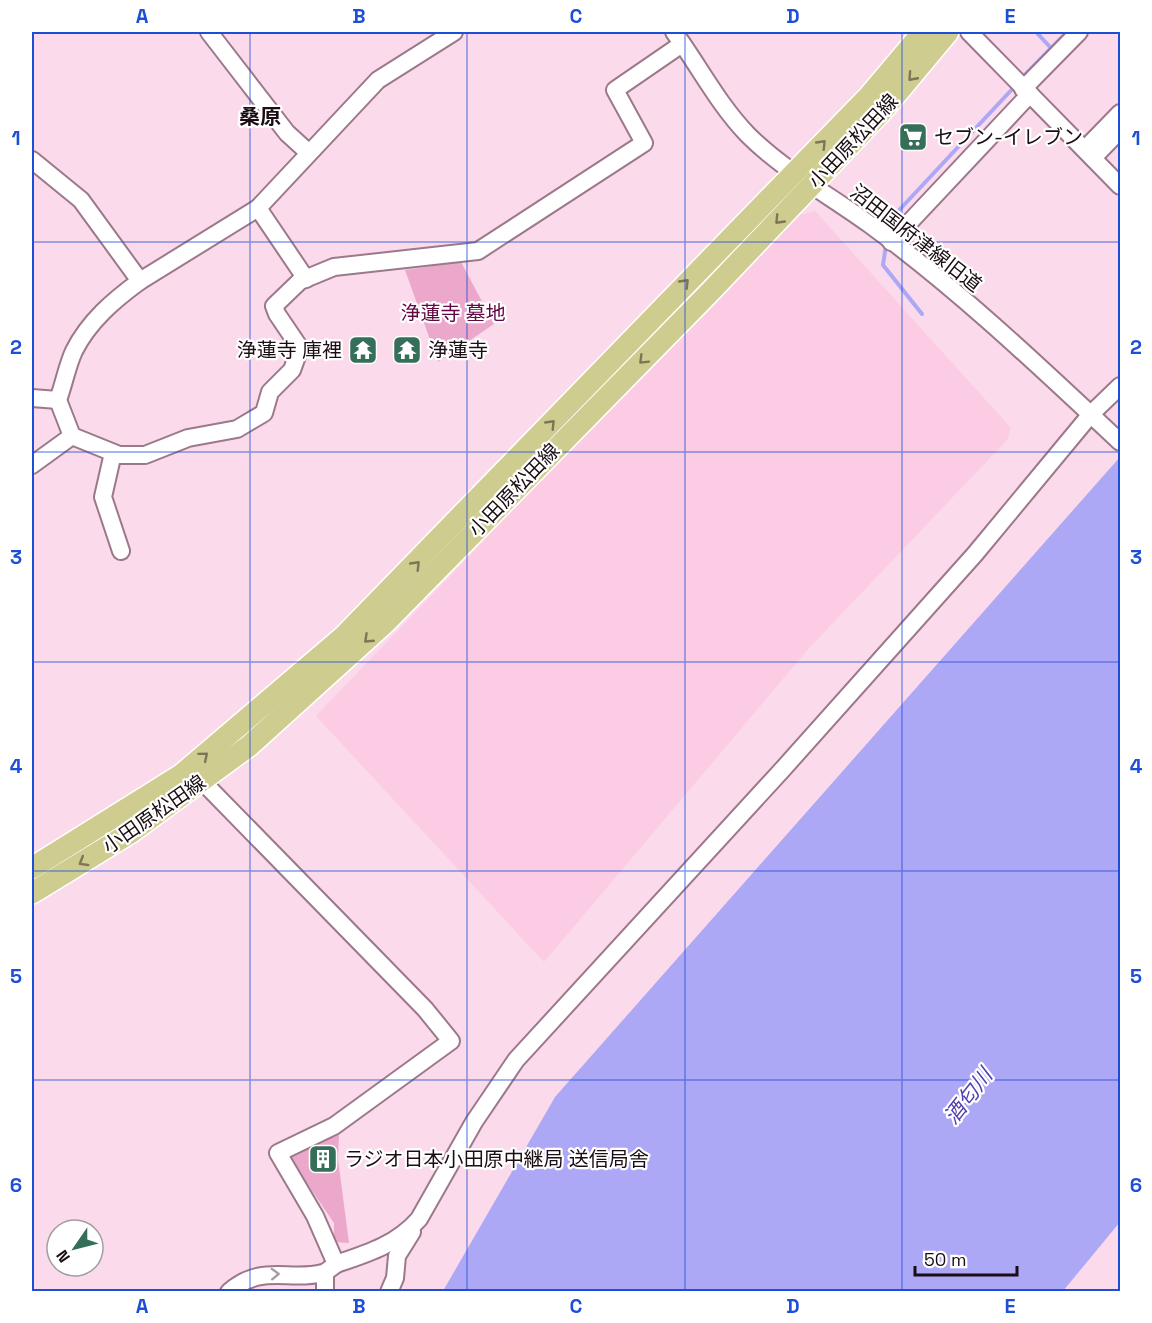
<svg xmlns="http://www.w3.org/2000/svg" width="1152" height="1323" viewBox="0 0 1152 1323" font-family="'Space Grotesk','Noto Sans JP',sans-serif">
<rect width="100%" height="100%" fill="#fbdaeb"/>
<path fill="#fbcce4" d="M815,211l196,217 -4,12 -197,207 -266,315 -228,-246 479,-500z"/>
<g fill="#eba8cb">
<path d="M461,262l33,62 -56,38 -33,-92z"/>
<path d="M339,1135l-1,24 11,84 -15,-1v-19l-43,-63 4,-10z"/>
</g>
<path fill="#aca8f6" d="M1120,457v765l-57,69h-620l112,-194z"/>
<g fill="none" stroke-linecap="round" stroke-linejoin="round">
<g stroke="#aca8f6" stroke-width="4">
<path d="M1036,32l15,16"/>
<path d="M1023,77l44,-45"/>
<path d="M887,231l2,-10 127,-136"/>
<path d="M886,245l-3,20 39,49"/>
</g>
<g stroke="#9c788b" stroke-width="20">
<g id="minor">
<path d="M209,32l78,101 22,20"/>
<path d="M674,32c25,34 44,72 74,103 35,35 81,60 121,89 89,65 171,143 251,218"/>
<path d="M969,32l151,154"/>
<path d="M1023,89l56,-57"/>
<path d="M1085,149l35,-36"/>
<path d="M1093,158l27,-28"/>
<path d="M32,160l49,40 59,81c-26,19 -51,40 -66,70 -7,15 -10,33 -16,49l-26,-2"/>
<path d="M258,208l48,71"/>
<path d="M891,242l139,-148"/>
<path d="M140,281l118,-73 120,-128 76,-48"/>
<path d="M58,400l14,36 47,19h26l43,-17 49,-9 27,-16 6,-21 22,-22 8,-22 -23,-34 -3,-8 26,-25 34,-14 144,-16 166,-108 -29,-53 67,-46"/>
<path d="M113,453l-10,44 18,54"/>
<path d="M32,465l40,-29"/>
<path d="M202,781l223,228 26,32 -117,85 -56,27 37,63 21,48"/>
<path d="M325,1273v19"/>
<path d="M229,1292c33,-29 60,-10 94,-19 6,-2 10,-8 16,-10 30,-10 58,-19 80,-44l55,-97 42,-62 266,-290 193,-216 116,-140 29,-28"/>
<path d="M389,1292l6,-14 2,-22 15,-24"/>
</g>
</g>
<g stroke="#fff" stroke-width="24">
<g id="major">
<path d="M32,868l149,-93 162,-138 452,-465 74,-76 54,-64"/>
<path d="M32,893l98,-60 119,-87 137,-124 325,-331 172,-181 65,-78"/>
</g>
</g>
<use href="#minor" stroke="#fff" stroke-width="16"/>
<use href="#major" stroke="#cfcc8f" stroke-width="21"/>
</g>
<defs><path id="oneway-chevron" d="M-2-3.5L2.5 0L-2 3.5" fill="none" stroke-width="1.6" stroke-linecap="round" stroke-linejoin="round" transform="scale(1.5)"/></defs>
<g stroke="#7e7658">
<use href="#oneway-chevron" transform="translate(912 77) rotate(132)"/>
<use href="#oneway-chevron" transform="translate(822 144) rotate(-46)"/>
<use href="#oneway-chevron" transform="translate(779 220) rotate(134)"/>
<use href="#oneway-chevron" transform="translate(685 283) rotate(-46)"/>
<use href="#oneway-chevron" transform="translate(643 360) rotate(135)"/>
<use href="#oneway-chevron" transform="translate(551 424) rotate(-46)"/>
<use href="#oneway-chevron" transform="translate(416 565) rotate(-46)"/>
<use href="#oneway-chevron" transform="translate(368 639) rotate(137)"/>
<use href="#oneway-chevron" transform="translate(204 756) rotate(-40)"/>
<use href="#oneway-chevron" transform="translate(83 862) rotate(149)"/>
</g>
<use stroke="#a39ea1" href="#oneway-chevron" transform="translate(275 1274) rotate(-2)"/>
<path fill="none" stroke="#1d4ed8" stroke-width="1.5" stroke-opacity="0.55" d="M250,32v1260M467,32v1260M685,32v1260M902,32v1260M32,242h1088M32,452h1088M32,662h1088M32,871h1088M32,1080h1088"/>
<defs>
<g id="supermarket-square" transform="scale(1.5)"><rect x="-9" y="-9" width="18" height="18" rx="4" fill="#356f59" stroke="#fff"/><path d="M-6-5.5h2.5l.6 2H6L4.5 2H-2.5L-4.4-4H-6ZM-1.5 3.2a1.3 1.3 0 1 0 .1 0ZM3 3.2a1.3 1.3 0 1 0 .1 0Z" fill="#fff"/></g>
<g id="temple-square" transform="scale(1.5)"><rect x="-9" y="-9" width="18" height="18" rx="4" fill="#356f59" stroke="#fff"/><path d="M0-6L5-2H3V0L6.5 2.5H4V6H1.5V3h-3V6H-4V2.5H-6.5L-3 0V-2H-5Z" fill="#fff"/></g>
<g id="building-square" transform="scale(1.5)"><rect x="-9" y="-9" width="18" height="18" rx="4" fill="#356f59" stroke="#fff"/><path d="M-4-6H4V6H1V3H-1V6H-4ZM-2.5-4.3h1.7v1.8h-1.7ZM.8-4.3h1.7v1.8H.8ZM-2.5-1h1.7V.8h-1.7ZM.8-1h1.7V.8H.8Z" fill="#fff"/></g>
</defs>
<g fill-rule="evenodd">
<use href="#supermarket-square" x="913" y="137"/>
<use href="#temple-square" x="363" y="350"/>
<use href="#temple-square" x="407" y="350"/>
<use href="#building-square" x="323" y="1159"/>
</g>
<g text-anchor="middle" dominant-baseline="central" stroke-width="4.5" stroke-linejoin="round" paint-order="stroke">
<g font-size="20" fill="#1a0d14" stroke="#fff" text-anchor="start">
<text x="934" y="137">セブン-イレブン</text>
<text x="342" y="350" text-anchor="end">浄蓮寺 庫裡</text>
<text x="428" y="350">浄蓮寺</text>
<text x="344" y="1159">ラジオ日本小田原中継局 送信局舎</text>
</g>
<g font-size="20" fill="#1a0d14" stroke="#fff">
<text transform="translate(853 141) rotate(-47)">小田原松田線</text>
<text transform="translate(916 238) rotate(38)">沼田国府津線旧道</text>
<text transform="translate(514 490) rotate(-46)">小田原松田線</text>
<text transform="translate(154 814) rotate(-35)">小田原松田線</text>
</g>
<g font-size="20" fill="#630745" stroke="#fff">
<text x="453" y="313">浄蓮寺 墓地</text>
</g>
<g font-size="21" font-weight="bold" fill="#1a0d14" stroke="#fff">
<text x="260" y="116">桑原</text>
</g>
<g font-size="21" font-style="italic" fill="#533ead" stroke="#fff">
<text transform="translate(968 1096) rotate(-52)">酒匂川</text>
</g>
</g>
<rect width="1152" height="1323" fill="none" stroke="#ffffff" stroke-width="66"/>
<g transform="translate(75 1248) rotate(235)"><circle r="28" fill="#ffffff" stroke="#a39ea1" stroke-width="1.5"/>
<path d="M0-4.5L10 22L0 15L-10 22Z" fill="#356f59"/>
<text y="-9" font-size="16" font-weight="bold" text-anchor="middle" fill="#1a0d14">N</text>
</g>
<path d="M915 1266v9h102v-9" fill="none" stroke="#1a0d14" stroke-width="3"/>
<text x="924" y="1266" font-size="18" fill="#1a0d14" stroke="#ffffff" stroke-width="4.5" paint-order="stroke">50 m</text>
<rect x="33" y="33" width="1086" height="1257" fill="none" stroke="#1d4ed8" stroke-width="2"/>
<g font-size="20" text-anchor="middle" font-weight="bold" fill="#1d4ed8">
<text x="142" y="23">A</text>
<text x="359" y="23">B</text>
<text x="576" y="23">C</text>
<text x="793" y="23">D</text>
<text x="1010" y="23">E</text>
<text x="16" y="145">1</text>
<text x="1136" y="145">1</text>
<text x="16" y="354">2</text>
<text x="1136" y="354">2</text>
<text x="16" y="564">3</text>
<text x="1136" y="564">3</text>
<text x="16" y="773">4</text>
<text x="1136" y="773">4</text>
<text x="16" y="983">5</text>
<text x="1136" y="983">5</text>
<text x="16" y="1192">6</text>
<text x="1136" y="1192">6</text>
<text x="142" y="1313">A</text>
<text x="359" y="1313">B</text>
<text x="576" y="1313">C</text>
<text x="793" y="1313">D</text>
<text x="1010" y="1313">E</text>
</g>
</svg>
